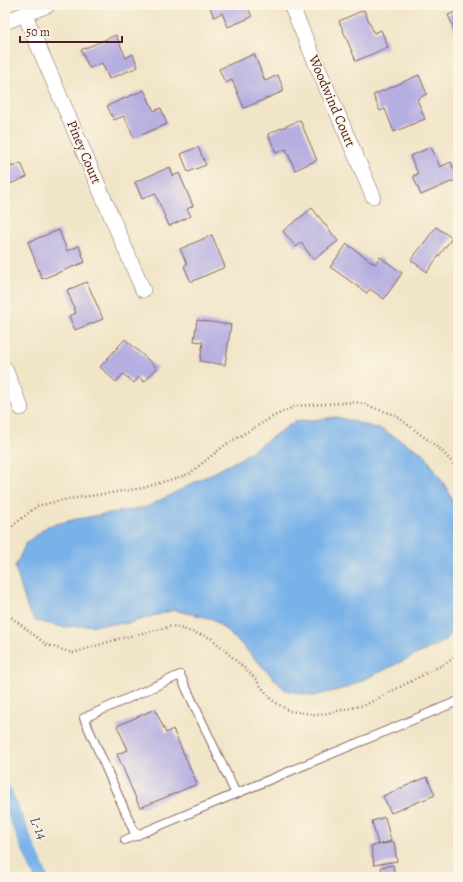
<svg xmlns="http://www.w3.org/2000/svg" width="463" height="882" viewBox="0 0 463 882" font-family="Alegreya,serif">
<rect width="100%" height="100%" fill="#fcf5e5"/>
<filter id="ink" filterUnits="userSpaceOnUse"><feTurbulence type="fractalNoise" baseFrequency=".025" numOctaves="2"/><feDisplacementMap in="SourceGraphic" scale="8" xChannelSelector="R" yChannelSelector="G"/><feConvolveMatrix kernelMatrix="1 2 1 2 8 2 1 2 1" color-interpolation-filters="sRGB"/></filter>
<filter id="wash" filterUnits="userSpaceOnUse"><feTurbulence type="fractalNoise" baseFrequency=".012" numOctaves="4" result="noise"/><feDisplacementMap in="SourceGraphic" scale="16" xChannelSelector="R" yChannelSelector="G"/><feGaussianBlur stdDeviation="0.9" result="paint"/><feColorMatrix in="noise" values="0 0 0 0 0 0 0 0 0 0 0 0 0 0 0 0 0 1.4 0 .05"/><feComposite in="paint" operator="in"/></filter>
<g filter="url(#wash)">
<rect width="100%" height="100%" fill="#f1e5c8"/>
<path fill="#79b2e9" stroke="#62688a" d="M337,417l46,13 41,24 25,38 9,26v105l-13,18 -99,47 -33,8 -28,-6 -47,-49 -25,-22 -39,-9 -45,13 -65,4 -29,-6 -7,-11 -13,-43 11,-24 22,-17 29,-7 70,-12 93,-48 54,-37z"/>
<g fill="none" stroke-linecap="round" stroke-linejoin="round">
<path stroke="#79b2e9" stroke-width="14" d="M5,793l36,84"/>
</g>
<g id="blocks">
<g fill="#b5aee1">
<path d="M209,5h38l5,12 -24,10 -6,-14 -8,4z"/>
<path d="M364,10l10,23 7,-3 7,17 -32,14 -17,-40z"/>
<path d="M458,11v27l-10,-23z"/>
<path d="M116,35l10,23 7,-4 5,13 -29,12 -7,-16 -13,5 -8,-18z"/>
<path d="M254,54l11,27 13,-6 6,16 -40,17 -12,-28 -7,3 -6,-14z"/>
<path d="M419,75l8,19 -10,5 8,20 -31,13 -9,-23 -5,2 -7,-16z"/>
<path d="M144,90l10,21 7,-3 6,16 -33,14 -10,-22 -10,4 -7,-14z"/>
<path d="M300,120l17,40 -22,10 -9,-21 -10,4 -8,-19z"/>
<path d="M198,147l8,18 -18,7 -7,-18z"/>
<path d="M431,147l9,20 11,-5 7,17 -37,16 -8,-19 5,-2 -8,-18z"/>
<path d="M5,150l7,17 9,-4 6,14 -22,9z"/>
<path d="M170,167l3,9 6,-3 14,33 -6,3 4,7 -22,10 -14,-33 -13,6 -7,-17z"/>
<path d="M312,208l26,33 -24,19 -13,-17 -5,4 -13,-16z"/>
<path d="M436,227l16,11 -25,34 -16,-12z"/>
<path d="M59,230l8,21 12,-5 6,16 -43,17 -14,-37z"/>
<path d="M212,235l13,32 -34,15 -7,-16 3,-2 -7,-15z"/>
<path d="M347,244l28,20 5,-7 22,16 -18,26 -14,-10 -3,4 -37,-26z"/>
<path d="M87,282l16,37 -28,11 -6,-14 7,-3 -9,-23z"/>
<path d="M197,320l34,5 -6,40 -25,-4 3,-19 -9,-1z"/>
<path d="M125,339l32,29 -13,14 -5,-5 -5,6 -11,-9 -7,8 -16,-15z"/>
<path d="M155,709l11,24 7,-4 24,55 -57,24 -23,-54 11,-4 -11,-24z"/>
<path d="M427,777l8,18 -44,18 -8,-17z"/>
<path d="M385,817l6,24 -13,4 -6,-24z"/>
<path d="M394,842l3,19 -23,4 -3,-19z"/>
<path d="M393,865l2,12h-12l-2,-10z"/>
</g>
</g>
</g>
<g filter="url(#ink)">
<use href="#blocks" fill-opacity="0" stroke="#846462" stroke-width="1"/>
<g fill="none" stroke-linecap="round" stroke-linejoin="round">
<g stroke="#846462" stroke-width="10">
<g id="lane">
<path d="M136,836l-52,-118 96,-43 56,119"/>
<path d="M125,840l333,-139"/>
</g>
</g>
<g stroke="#846462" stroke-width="16">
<g id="street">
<path d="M291,5l82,191"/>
<path d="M25,15l118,275"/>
<path d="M5,22l43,-17"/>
<path d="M5,369l16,39"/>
</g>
</g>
<g stroke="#846462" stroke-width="2.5" stroke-dasharray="1 3" stroke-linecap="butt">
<path d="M5,540l4,-11 28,-23 26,-6 80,-12 46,-14 36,-29 49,-29 22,-10 60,-4 39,13 46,35 17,19"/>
<path d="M5,608l2,6 40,31 26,8 45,-14 55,-13 38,12 41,37 20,25 17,11 30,4 46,-10 83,-43 10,-7"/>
</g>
<use href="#lane" stroke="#fff" stroke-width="8"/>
<use href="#street" stroke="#fff" stroke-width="15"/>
</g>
</g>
<g text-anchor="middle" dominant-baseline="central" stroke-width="3" stroke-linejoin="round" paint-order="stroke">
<g font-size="14" fill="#4a1f2b" stroke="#fcf5e5">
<text transform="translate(332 101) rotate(67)">Woodwind Court</text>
<text transform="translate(84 152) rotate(67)">Piney Court</text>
</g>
<g font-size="15" font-style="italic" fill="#5a526e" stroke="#fcf5e5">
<text transform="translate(39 828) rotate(67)">L-14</text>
</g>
</g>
<rect width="463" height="882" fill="none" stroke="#fcf5e5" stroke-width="20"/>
<path d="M20 36v6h102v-6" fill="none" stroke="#4a1f2b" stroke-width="2"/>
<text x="26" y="36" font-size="12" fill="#4a1f2b" stroke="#fcf5e5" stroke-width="3" paint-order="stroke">50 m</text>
</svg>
